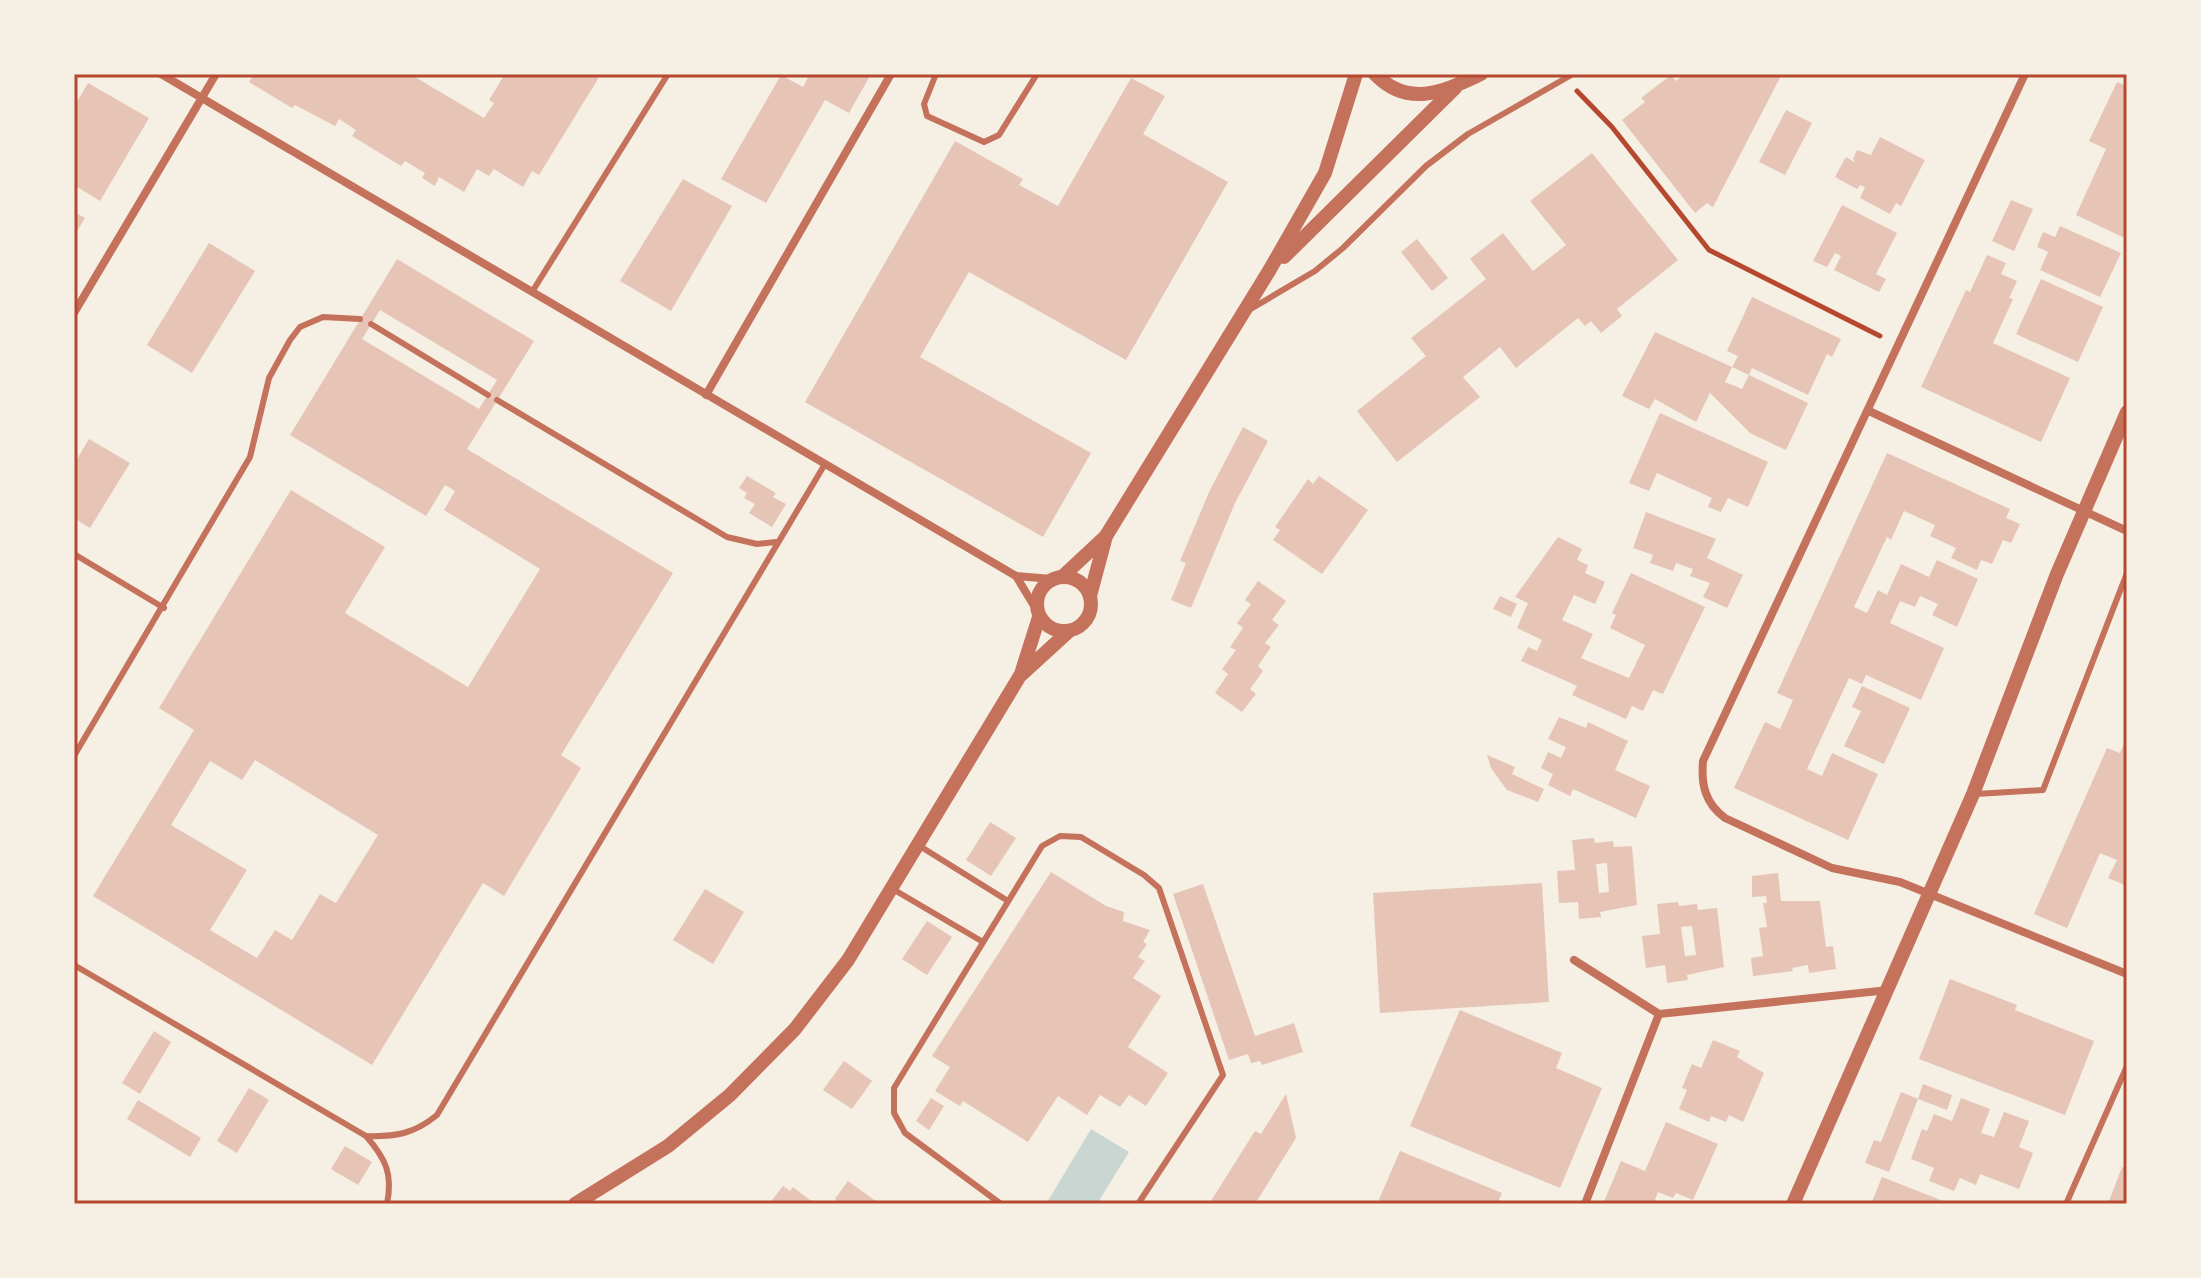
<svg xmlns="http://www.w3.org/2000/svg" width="2201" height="1278" viewBox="0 0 2201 1278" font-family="Poppins,sans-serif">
<rect width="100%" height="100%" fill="#f6efe4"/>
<path fill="#c9d6d2" d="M1091,1129l38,23 -32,52h-51z"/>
<g fill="#e6c5b7" fill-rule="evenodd">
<path d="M254,74h156l74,44 10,-15 -5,-3 16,-26h89l4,5 -59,96 -7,-4 -9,16 -29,-18 -5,7 -12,-7 -13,23 -25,-15 -4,9 -13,-8 3,-5 -20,-12 -4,5 -49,-30 4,-6 -17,-11 -4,7 -40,-21 -3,3 -43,-26z"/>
<path d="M810,74h61l-22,39 -24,-13 -59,103 -45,-24 60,-104 22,12z"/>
<path d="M1684,74h98l-69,133 -6,-4 -12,10 -73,-93 23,-18 -4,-4 30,-23 5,6z"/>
<path d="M1131,78l34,18 -22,38 85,48 -102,178 -157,-88 -49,85 171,96 -48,84 -238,-135 150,-261 68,38 -4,6 39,21z"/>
<path d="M2117,82l10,4v153l-51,-24 30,-66 -17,-8z"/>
<path d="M88,83l61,35 -49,83 -26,-16v-78z"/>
<path d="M1786,110l26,13 -27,52 -26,-13z"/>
<path d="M1880,137l45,23 -24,46 -5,-3 -6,11 -30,-16 5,-11 -5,-2 -3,4 -22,-12 11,-20 10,6 -3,-4 4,-9 14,5z"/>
<path d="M1592,153l86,107 -61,49 5,7 -21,17 -10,-12 -6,5 -7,-8 -62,50 -16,-21 -37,30 17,20 -83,65 -40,-51 69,-55 -15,-18 75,-59 -16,-20 33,-26 30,38 33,-26 -36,-44z"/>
<path d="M683,179l49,27 -61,105 -51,-30z"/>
<path d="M2011,200l22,9 -19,42 -22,-10z"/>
<path d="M1842,205l55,28 -21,41 10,5 -7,13 -45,-22 7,-14 -6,-3 -8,14 -14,-6z"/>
<path d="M74,212l11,6 -11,18z"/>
<path d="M2060,226l61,27 -21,44 -60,-27 8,-18 -11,-5 6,-15 12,5z"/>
<path d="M1417,239l31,39 -16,13 -31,-39z"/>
<path d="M209,243l46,28 -63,102 -45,-28z"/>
<path d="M1987,255l19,8 -5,11 16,7 -8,17 4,1 -20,44 77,35 -29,64 -120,-55 45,-97 4,2z"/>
<path d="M397,259l137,82 -67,108 206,124 -112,182 20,13 -77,128 -21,-13 -111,182 -279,-169 101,-166 -35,-22 132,-218 94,57 -40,66 123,74 72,-118 -96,-59 11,-19 -10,-6 -19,31 -136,-81zM380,310l117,70 -18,29 -117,-70zM255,760l123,75 -42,68 -16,-9 -28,46 -17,-10 -18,28 -47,-28 37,-60 -76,-45 39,-64 32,19z"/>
<path d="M2041,279l62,28 -25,55 -62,-28z"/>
<path d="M1752,297l89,42 -9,18 -5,-3 -19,41 -56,-27 -3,7 -17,-8 6,-11 -11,-5z"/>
<path d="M1655,332l77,35 -7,15 17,7 7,-14 59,28 -22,47 -36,-17 -40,-40 -14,29 -41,-23 -6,10 -27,-13z"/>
<path d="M1660,413l108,49 -20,45 -20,-9 -7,14 -13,-5 4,-9 -55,-25 -8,18 -20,-8z"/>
<path d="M1243,427l25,14 -33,62 -44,105 -20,-8 15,-37 -6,-2 30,-71z"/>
<path d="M89,439l41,24 -40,65 -16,-10v-54z"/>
<path d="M1887,453l123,56 -4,9 14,6 -9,19 -8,-3 -11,24 -11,-4 -4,10 -26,-12 5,-10 -26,-12 5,-11 -31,-14 -13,29 -4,-3 -33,70 13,6 11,-23 9,5 14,-31 28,13 8,-17 41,19 -21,48 -25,-12 6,-11 -18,-8 -5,11 -15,-6 -10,22 54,25 -23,52 -55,-25 -4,9 -13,-6 -42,91 15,7 10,-23 46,21 -30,66 -114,-52 31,-66 15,7 13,-29 -16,-7z"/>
<path d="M747,476l29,17 -3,4 13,7 -14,23 -23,-14 6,-9 -11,-6 3,-5 -8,-5z"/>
<path d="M1319,476l49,34 -46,64 -49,-34 7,-10 -5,-3 33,-48 5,5z"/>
<path d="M1646,512l70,27 -9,19 36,17 -16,33 -24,-11 7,-14 -20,-7 3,-7 -17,-6 -3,8 -23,-8 3,-8 -20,-7z"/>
<path d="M1558,537l24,12 -5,11 11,5 -3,8 20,9 -10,22 -21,-9 -12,25 31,14 -12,24 7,3 41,17 16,-33 -35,-17 6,-13 -4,-2 19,-40 74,34 -42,87 -10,-4 -10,21 -11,-5 -6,13 -54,-24 5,-9 -56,-25 7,-14 9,4 5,-11 -25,-12 11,-25 -13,-6z"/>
<path d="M1258,581l28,20 -14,19 7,5 -14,18 6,4 -13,19 5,5 -13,18 6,5 -14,18 -27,-19 13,-19 -6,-5 14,-19 -6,-3 13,-19 -6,-5 14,-19 -6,-4z"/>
<path d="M1500,596l17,8 -6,13 -18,-8z"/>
<path d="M1862,686l48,22 -26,56 -40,-18 17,-35 -9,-4z"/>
<path d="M1559,717l27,11 2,-6 40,19 -13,29 35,16 -14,32 -63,-29 -3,7 -22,-11 5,-11 -12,-6 7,-16 13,6 5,-11 -18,-8z"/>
<path d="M2127,736v150l-19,-8 9,-18 -17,-7 -33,75 -33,-14 73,-166 13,5z"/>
<path d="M1487,755l28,12 -3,7 32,15 -6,13 -31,-12 -16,-22z"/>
<path d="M990,822l26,16 -25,38 -25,-16z"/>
<path d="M1594,838l1,5 18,-2 1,6 18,-1 5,59 -37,7 1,5 -22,2 -1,-17 -19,1 -2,-32 18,-1 -3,-30zM1607,863l2,29 -10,1 -3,-29z"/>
<path d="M1051,872l55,34 18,6 -1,9 27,9 -7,12 4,2 -9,13 7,4 -12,17 28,18 -33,51 40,26 -22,33 -17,-11 -9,12 -20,-12 -13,20 -29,-19 -30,46 -65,-41 -3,5 -25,-15 15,-24 -18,-11z"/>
<path d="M1778,873l3,28h39l6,46 7,-1 3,23 -27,4 -1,-8 -16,3 1,3 -40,5 -2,-18 12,-2 -4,-28 8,-1 -4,-24h4l-1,-7 -14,1v-21z"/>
<path d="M1542,883l7,119 -169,11 -7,-120z"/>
<path d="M1203,884l52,152 39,-13 9,29 -41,13 -2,-4 -9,2 -3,-9 -19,6 -56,-166z"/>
<path d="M705,889l39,23 -31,52 -40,-24z"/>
<path d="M1678,902l1,4 18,-2 1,6 19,-2 7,59 -37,8 1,5 -21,3 -2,-18 -19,3 -4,-32 18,-2 -3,-30zM1692,926l4,29 -11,1 -4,-29z"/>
<path d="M927,921l25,16 -25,38 -25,-16z"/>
<path d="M1950,979l67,26 -2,5 79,31 -29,74 -146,-56z"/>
<path d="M1460,1010l102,43 -6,15 46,20 -42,100 -150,-62z"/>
<path d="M154,1031l17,11 -31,52 -18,-11z"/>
<path d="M1713,1040l27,11 -3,6 27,16 -21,49 -14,-7 -3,7 -15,-6 -2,6 -30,-13 8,-19 -5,-2 10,-24 9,4z"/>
<path d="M844,1061l28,20 -20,28 -29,-19z"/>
<path d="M1923,1084l29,11 -5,15 -29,-11 -29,73 -24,-9 9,-23 7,2 20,-50 17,7z"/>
<path d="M249,1088l20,12 -32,53 -20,-12z"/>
<path d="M1286,1094l10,44 -41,66h-46l46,-73 6,3z"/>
<path d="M931,1098l13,8 -15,24 -13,-9z"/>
<path d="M1961,1098l29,11 -9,24 13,4 10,-25 25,9 -10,26 14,6 -14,36 -39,-15 -4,11 -16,-7 -6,13 -25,-10 5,-13 -23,-9 11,-30 5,2 7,-17 18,7z"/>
<path d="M138,1100l63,38 -11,19 -63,-38z"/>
<path d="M1666,1122l52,22 -25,56 -17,-7 -3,5 -15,-6 -3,8 10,4h-62l18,-43 24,10z"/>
<path d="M345,1146l27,16 -14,23 -27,-16z"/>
<path d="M1400,1151l102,42 -5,11h-120z"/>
<path d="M2122,1167l5,2v35h-19z"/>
<path d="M1882,1177l69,27h-80z"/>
<path d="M848,1181l32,23h-37l-8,-5z"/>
<path d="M783,1186l7,5 3,-4 22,17h-46z"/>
</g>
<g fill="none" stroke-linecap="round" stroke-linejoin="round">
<path stroke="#b5482f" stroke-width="5" d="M1577,91l35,36 97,123 171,86"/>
<g stroke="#c5725c" stroke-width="6">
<path d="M936,74l-12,30 3,12 57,26 15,-7 38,-61"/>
<path d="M74,76l1,-2"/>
<path d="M532,292l136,-218"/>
<path d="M1249,310l66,-39 28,-23 83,-82 42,-32 105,-60"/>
<path d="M371,324l117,71"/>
<path d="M497,400l230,137 30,7 19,-2"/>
<path d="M74,554l90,54"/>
<path d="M74,756l176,-299 19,-79 21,-38 10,-13 23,-10 37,2"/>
<path d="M1976,794l67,-4 84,-217"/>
<path d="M918,845l90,56"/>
<path d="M891,888l92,54"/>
<path d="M74,965l292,171c29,1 48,-2 71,-21l388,-651"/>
<path d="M366,1136c20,23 27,38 21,68"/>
<path d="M1001,1204l-96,-71 -11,-20v-25l148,-242 18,-10 21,1 63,38 15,13 64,187 -85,129"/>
<path d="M2066,1204l61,-138"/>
</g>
<g stroke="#c5725c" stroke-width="8">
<path d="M161,74l855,502 36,3"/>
<path d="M2025,74l-322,687c-2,24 2,42 22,57l107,50 68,14 227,92"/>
<path d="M74,313l142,-239"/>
<path d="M706,395l185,-321"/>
<path d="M1869,411l258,120"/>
<path d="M1016,576l20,33"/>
<path d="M1574,960l85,54"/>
<path d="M1585,1204l74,-190 230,-24"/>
</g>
<g stroke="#c5725c" stroke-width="14">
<path d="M1375,74c34,35 69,17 106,0"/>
<path d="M1284,257l171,-169"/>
<circle cx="1064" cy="604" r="27"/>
<path d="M1062,577l44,-41"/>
<path d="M1090,596l16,-60 163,-265 56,-98 31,-99"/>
<path d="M1022,674l47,-43"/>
<path d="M575,1204l93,-58 62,-51 65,-66 53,-69 173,-286 18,-57"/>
<path d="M1793,1204l180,-410 84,-220 70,-162"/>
</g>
</g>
<rect width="2201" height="1278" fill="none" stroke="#f6efe4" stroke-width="152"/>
<rect x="76" y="76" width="2049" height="1126" fill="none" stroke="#b5482f" stroke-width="3"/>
</svg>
